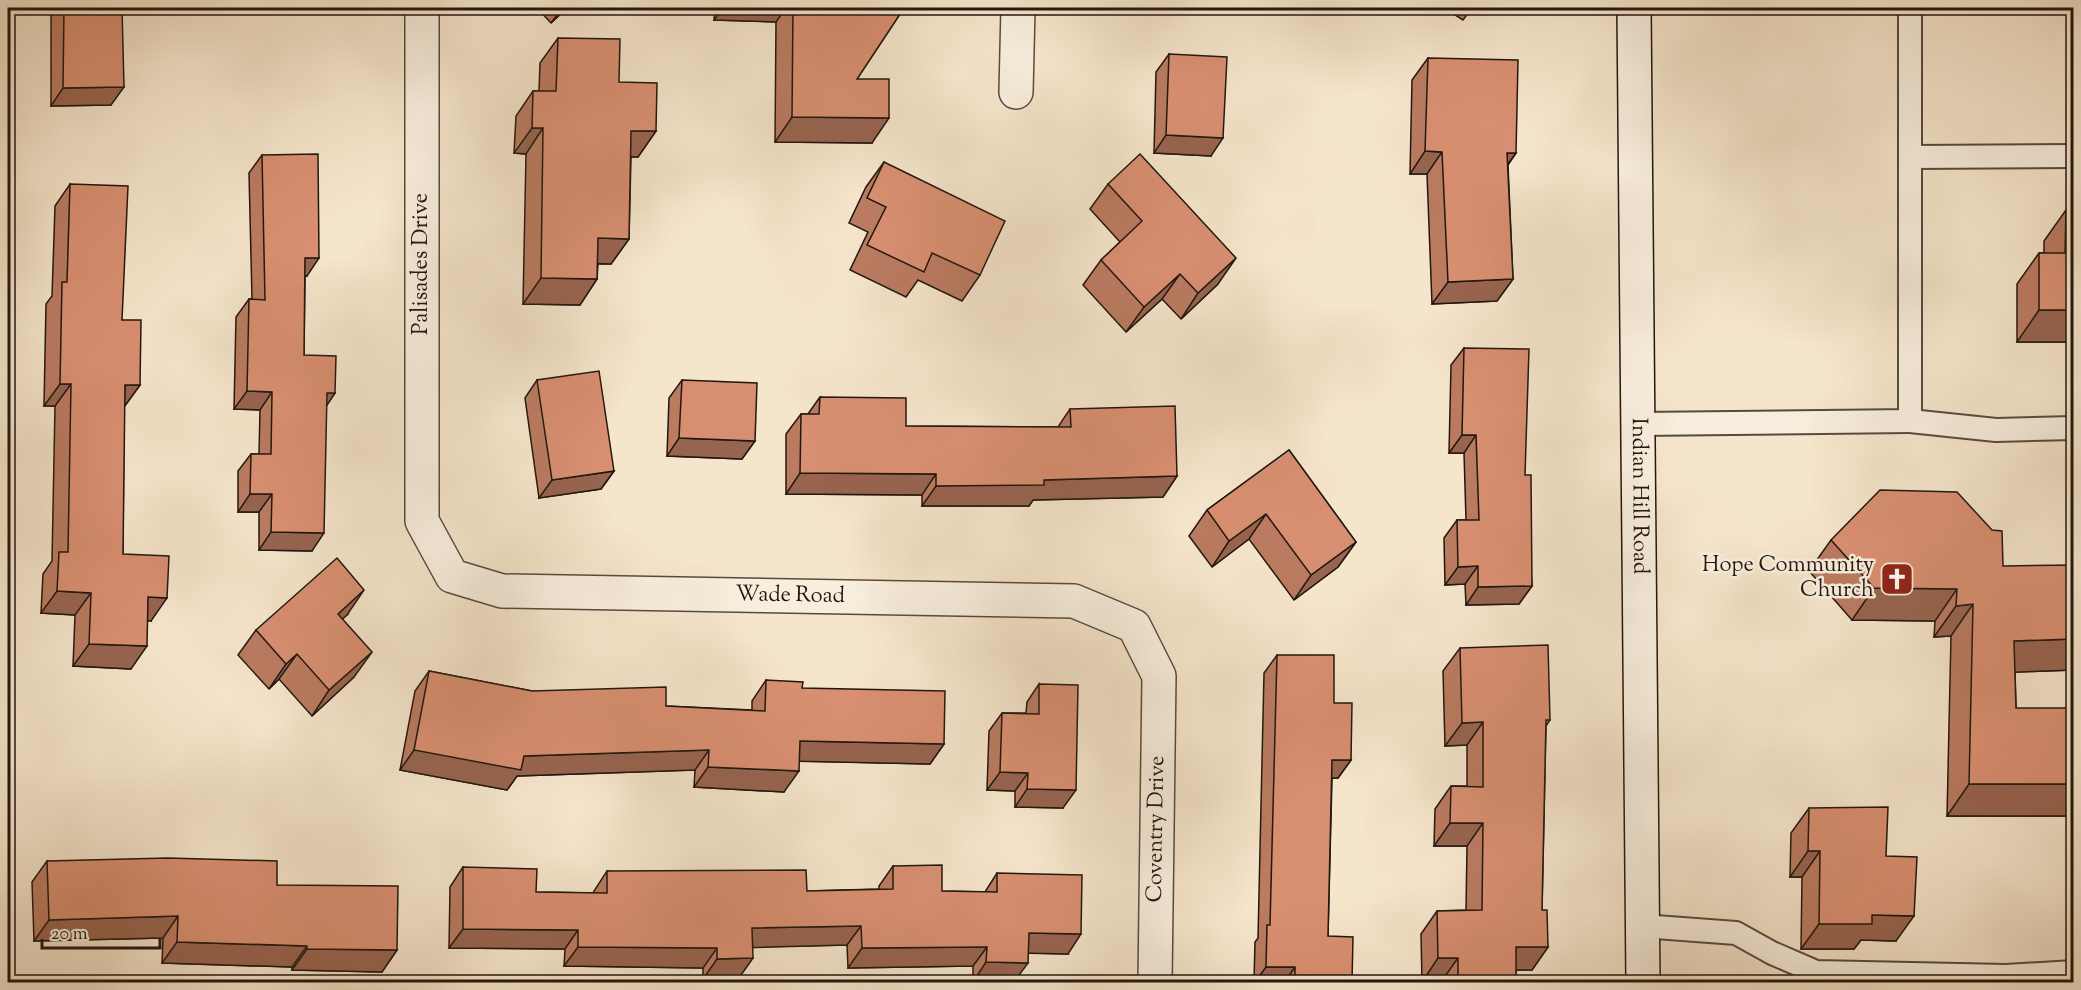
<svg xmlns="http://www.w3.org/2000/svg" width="2081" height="990" viewBox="0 0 2081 990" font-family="'Sorts Mill Goudy',serif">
<rect width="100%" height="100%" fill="#f5e5cb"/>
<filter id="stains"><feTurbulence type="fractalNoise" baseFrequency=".00333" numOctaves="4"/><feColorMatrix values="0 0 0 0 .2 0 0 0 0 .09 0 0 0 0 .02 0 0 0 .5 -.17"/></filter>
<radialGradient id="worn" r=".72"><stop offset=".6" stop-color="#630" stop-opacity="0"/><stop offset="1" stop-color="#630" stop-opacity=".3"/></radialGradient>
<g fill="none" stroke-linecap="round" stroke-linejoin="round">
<g stroke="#574a3e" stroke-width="26">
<g id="lane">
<path d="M1910,157l164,-1"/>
<path d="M1910,421l86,9 78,-2"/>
<path d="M1638,424l272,-3v-413"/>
<path d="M1642,926l94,7 36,20 44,19 190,4 68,-4"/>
</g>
</g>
<g stroke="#574a3e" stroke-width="36">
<g id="street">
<path id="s1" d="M422,8v513l30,55 50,15 572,10 60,25 25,50 -4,306"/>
<path d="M1016,92l2,-84"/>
</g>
</g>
<g stroke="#22170f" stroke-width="36">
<g id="secondary">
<path id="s2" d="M1634,8l9,974"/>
</g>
</g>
<use href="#lane" stroke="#f8eedd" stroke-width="22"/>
<use href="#street" stroke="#f8eedd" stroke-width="33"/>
<use href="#secondary" stroke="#f8eedd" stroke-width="33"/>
</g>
<g fill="#ba7b61" stroke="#22170f" stroke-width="1.5">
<path d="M51,8h71l-11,97 -60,1z"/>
<path d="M537,8h30l-16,15z"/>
<path d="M715,8h189l-47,71 15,64 -97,-1 1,-120 -62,-2z"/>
<path d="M1444,8h28l-9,12z"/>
<path d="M558,38l61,44 37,49 -18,26h-7l-2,82 -18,25h-13l-1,15 -17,26 -57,-1 3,-150 -12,-1 2,-37 17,-25h6l1,-28z"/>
<path d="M1169,54l42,102 -57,-3 2,-81z"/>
<path d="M1428,58l88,95 -8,12 5,114 -16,22 -65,3 -5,-130h-17l2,-94z"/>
<path d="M262,155l45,121h-2l-1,79 31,38 -9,13 -14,145 -53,-1v-38h-21v-41l13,-17h8l1,-44 -26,-1 2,-92 13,-18h3l-3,-126z"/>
<path d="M884,162l96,113 -18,26 -44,-21 -12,17 -56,-27 18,-38 -19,-9 17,-36z"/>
<path d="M70,184l52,136 18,65 -16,22 -1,147 28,67 -3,-1 -17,49 -58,-3 2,-51 -34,-2 2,-39 9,-13 3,-155h-11l2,-102 6,-8 3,-90z"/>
<path d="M1108,184l110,100 -37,35 -19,-20 -36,33 -43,-47 18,-25 19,-18 -30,-33z"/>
<path d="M2066,210l7,132h-56v-58l22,-31h5v-12z"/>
<path d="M1464,348l61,127 7,111 -13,18 -53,1 -1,-21 -20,1 -1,-47 13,-18h9l-2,-67h-15l2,-88z"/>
<path d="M537,380l77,91 -13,18 -62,9 -14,-100z"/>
<path d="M682,380l73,61 -13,18 -75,-3 2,-58z"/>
<path d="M820,397l86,29 152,1 12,-18 107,67 -14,21 -130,3 -4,6h-107v-11l-136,-1v-60l15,-20h7z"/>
<path d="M1289,450l67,92 -18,25 -44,33 -45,-61 -37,28 -23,-31 18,-26z"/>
<path d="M1831,540l172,26 70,104 -58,2 1,36 57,108h-126l4,-180 -17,1 1,-16 -83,-1 -43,-49z"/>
<path d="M347,615l-5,4 12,58 -42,39 -33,-37 -10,10 -31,-34 18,-25z"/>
<path d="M1460,648l90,72 -4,6 -4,184 6,37 -16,23h-16v12h-94l-1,-48 16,-23 29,-1 1,-64h-33l1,-37 16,-23h16v-41l-22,1 -2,-75z"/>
<path d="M1277,655l57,48 17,57 -13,18h-6l-4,158 24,46h-98l1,-40 3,-4 6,-265z"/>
<path d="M429,671l103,20 134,15 86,4v-9l14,-21 36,8 142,56 -14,20 -131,-3 -15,31 -90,-5 1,-17 -178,6 -10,14 -107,-20 15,-79z"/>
<path d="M1039,684l24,124 -48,-1v-16l-28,-1 2,-59 13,-18h24l1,-11z"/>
<path d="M1809,808l77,48 10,85 -35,-1 -7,9h-53l1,-72h-12l1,-44z"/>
<path d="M47,861l230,24 120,65 -15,22 -90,-2v-3l-130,-4 1,-25 -129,3 -2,-59z"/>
<path d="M893,866l49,25 43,1 12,-19 71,81 -40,-1 -55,29v-16l-125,2 -1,-23 -95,2 -13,31 -36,1v-11l-139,-2 1,-17 -116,-1 1,-61 13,-20 73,25 57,1 1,-2 13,-20 200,20 72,-2v-3z"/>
</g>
<g fill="#97644f" stroke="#22170f" stroke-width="1.5">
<path d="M562,8h5l-16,15z"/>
<path d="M723,8h63l-10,14 -62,-2z"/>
<path d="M124,87l-13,18 -60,1 12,-18z"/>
<path d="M792,117l97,1 -17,25 -97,-1z"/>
<path d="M532,128h11l-17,26 -12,-1z"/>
<path d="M631,131h25l-18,26 -25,-1z"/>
<path d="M1166,135l57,3 -12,18 -57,-3z"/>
<path d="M1425,151l17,1 -15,22h-17z"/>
<path d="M1507,153h9l-16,22z"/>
<path d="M598,238l31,1 -18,25 -31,-1z"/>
<path d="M305,258h14l-12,18h-15z"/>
<path d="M1236,258l-18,26 -37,35 17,-26z"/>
<path d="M1180,274l-18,25 -36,33 18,-25z"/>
<path d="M541,278l56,1 -17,26 -57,-1z"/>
<path d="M1513,279l-16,22 -65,3 16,-22z"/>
<path d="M2039,310h34v32h-56z"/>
<path d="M60,384h11l-16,22h-11z"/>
<path d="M125,385h15l-16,22z"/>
<path d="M247,391l25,1 -12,18 -26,-1z"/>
<path d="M327,393h8l-12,18z"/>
<path d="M1462,435h14l-12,18h-15z"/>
<path d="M679,438l76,3 -13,18 -75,-3z"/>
<path d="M614,471l-13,18 -62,9 13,-18z"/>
<path d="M800,473l136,1 -14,21 -136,-1z"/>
<path d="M1177,476l-14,21 -130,3 -4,6h-107l14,-20 108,-6z"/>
<path d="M250,494h22l-13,18h-21z"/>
<path d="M1266,514l-17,25 -37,28 17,-26z"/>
<path d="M271,532l53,1 -12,18 -53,-1z"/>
<path d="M1356,542l-18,25 -44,33 17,-25z"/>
<path d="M1478,566l-13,18 -20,1 13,-18z"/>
<path d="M1532,586l-13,18 -53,1 12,-18z"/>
<path d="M1874,588l83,1 -22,32 -83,-1z"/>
<path d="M364,590l-17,25 -27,24 18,-25z"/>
<path d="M57,591l34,2 -16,22 -34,-2z"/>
<path d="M148,597l19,1 -16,23 -18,-1z"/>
<path d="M1973,604l-22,32 -17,1 22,-31z"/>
<path d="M2073,639v31l-81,3 22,-32z"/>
<path d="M89,644l58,2 -16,23 -58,-3z"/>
<path d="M372,652l-18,25 -42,39 17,-26z"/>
<path d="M297,654l-18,25 -10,10 17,-25z"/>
<path d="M1483,722l-16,23 -22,1 17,-23z"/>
<path d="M800,741l144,3 -14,20 -144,-3z"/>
<path d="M414,750l110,6 185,-6 -14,20 -178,6 -10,14 -107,-20z"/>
<path d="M1332,760h19l-13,18h-18z"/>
<path d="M708,767l91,4 -15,21 -90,-5z"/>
<path d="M1000,772l28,1 -13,18 -28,-1z"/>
<path d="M1969,784h104v32h-126z"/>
<path d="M1027,789l49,1 -13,18 -48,-1z"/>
<path d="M1450,823h33l-16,23h-33z"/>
<path d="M1808,851h12l-18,26h-12z"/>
<path d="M1872,915l42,1 -18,25 -35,-1 -7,9h-53l18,-25z"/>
<path d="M178,916l-15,22 -129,3 15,-21z"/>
<path d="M861,926l-14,19 -109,3 14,-20z"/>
<path d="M463,929l115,1 -13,19 -116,-1z"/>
<path d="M1029,933l52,1 -13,20 -53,-1z"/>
<path d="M177,942l130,4 -15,21 -130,-4z"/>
<path d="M578,947l139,1 -14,20 -139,-2z"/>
<path d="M987,947l-14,19 -125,2 14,-20z"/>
<path d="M1516,947h32l-16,23h-32z"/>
<path d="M307,949l90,1 -15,22 -90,-2z"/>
<path d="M753,958l-14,20 -36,1 14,-20z"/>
<path d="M1438,958h20l-17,24h-19z"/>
<path d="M986,962l42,1 -14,19h-41z"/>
<path d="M1266,967h29l-10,15h-30z"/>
</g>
<g fill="#d88f71" stroke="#22170f" stroke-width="1.5">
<path d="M64,8h58l2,79 -61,1z"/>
<path d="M793,8h111l-47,71h32v39l-97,-1z"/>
<path d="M558,38l62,1 -1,43 38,1 -1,48h-25l-2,108 -31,-1 -1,41 -56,-1 2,-150h-11l1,-37h23z"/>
<path d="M1169,54l58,3 -4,81 -57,-3z"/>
<path d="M1428,58l90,2 -2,93h-9l6,126 -65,3 -6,-130 -17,-1z"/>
<path d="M318,154l1,104h-14l-1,97 32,1 -1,37h-8l-3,140 -53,-1 1,-38h-22l1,-40h20l1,-62 -25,-1 2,-92 16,1 -3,-145z"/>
<path d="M1140,154l96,104 -38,35 -18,-19 -36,33 -43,-47 41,-39 -34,-37z"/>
<path d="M884,162l121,59 -25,54 -48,-22 -8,19 -57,-27 19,-38 -19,-9z"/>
<path d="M70,184l58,2 -6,134h19l-1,65h-15l-2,169 46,2 -2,42 -19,-1 -1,49 -58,-2 2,-51 -34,-2 2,-39h9l3,-168h-11l2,-102h5z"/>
<path d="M2066,210h7v100h-34v-57h26z"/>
<path d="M1464,348l65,1 -4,126h6l1,111 -54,1v-21l-20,1 -1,-47h22l-3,-85h-14z"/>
<path d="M599,371l15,100 -62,9 -15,-100z"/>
<path d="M682,380l75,3 -2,58 -76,-3z"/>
<path d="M820,397l86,1v28l165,1 -1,-18 105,-3 2,70 -133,4v5l-108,1v-12l-136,-1 1,-59h18z"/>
<path d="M1289,450l67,92 -45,33 -45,-61 -37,27 -22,-31z"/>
<path d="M1880,490l77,2 35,38 10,1 1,35 70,-1v74l-59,2 2,67h57v76h-104l4,-180 -17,2 1,-17 -83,-1 -43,-48z"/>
<path d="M337,558l27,32 -26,24 34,38 -43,38 -32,-36 -11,10 -30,-34z"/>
<path d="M1548,645l2,75h-4l-4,190h5l1,37h-32v35h-58v-24h-20l-1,-47 45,-1 1,-87h-33l1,-37 32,1v-65l-21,1 -2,-75z"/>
<path d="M1277,655h57v48h18l-1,57h-19l-4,176 25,1 -1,45h-57v-15h-29l1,-42h3z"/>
<path d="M429,671l103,20 134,-4v19l99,5 1,-31 37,2 -1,6 143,3 -1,53 -144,-3 -1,30 -91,-4 1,-17 -185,6 -3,14 -107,-20z"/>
<path d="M1039,684l39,1 -2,105 -49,-1 1,-16 -28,-1 2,-59 37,1z"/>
<path d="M1888,807l-2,49 31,1 -3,59 -42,-1v9h-53l1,-73h-12l1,-43z"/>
<path d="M168,858l109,3v24l121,1 -1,64 -90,-1v-3l-130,-4 1,-26 -129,4 -2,-59z"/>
<path d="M942,865v26l55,1v-19l85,2 -1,59 -52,-1 -1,30 -42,-1 1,-15 -125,1 -1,-22 -109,2 1,30 -36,1v-11l-139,-1v-17l-115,-1v-62l74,2 -1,23 71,1v-22l199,-1 1,21 86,-2v-23z"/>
</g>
<defs>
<g id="church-square" transform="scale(1.725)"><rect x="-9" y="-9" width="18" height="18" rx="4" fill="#8f2418" stroke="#f8eedd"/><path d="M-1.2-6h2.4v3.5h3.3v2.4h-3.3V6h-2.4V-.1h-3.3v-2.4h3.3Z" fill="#fff"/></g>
</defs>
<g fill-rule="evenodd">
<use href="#church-square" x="1897" y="579"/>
</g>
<g text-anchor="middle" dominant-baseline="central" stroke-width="5" stroke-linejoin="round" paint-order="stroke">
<g font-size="22" fill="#22170f" stroke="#f8eedd">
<text transform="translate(422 264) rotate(-90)">Palisades Drive</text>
<text stroke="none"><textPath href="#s2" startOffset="488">Indian Hill Road</textPath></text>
<text stroke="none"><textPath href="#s1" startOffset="916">Wade Road</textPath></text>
<text transform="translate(1157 829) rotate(-89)">Coventry Drive</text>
</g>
<g font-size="22" fill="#22170f" stroke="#f8eedd" text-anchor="end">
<text x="1874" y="566">Hope Community<tspan x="1874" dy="25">Church</tspan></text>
</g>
</g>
<rect width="2081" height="990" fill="none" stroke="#f5e5cb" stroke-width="30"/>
<rect x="9" y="9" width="2063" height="972" fill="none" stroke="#22170f" stroke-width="3"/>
<rect x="15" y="15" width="2051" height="960" fill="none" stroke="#22170f" stroke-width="1.5"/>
<path d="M42 939v9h118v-9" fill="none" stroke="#22170f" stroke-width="3"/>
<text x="51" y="939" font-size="18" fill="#22170f" stroke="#f8eedd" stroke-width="4.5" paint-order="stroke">20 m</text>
<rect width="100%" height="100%" filter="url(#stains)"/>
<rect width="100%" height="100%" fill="url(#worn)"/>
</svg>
